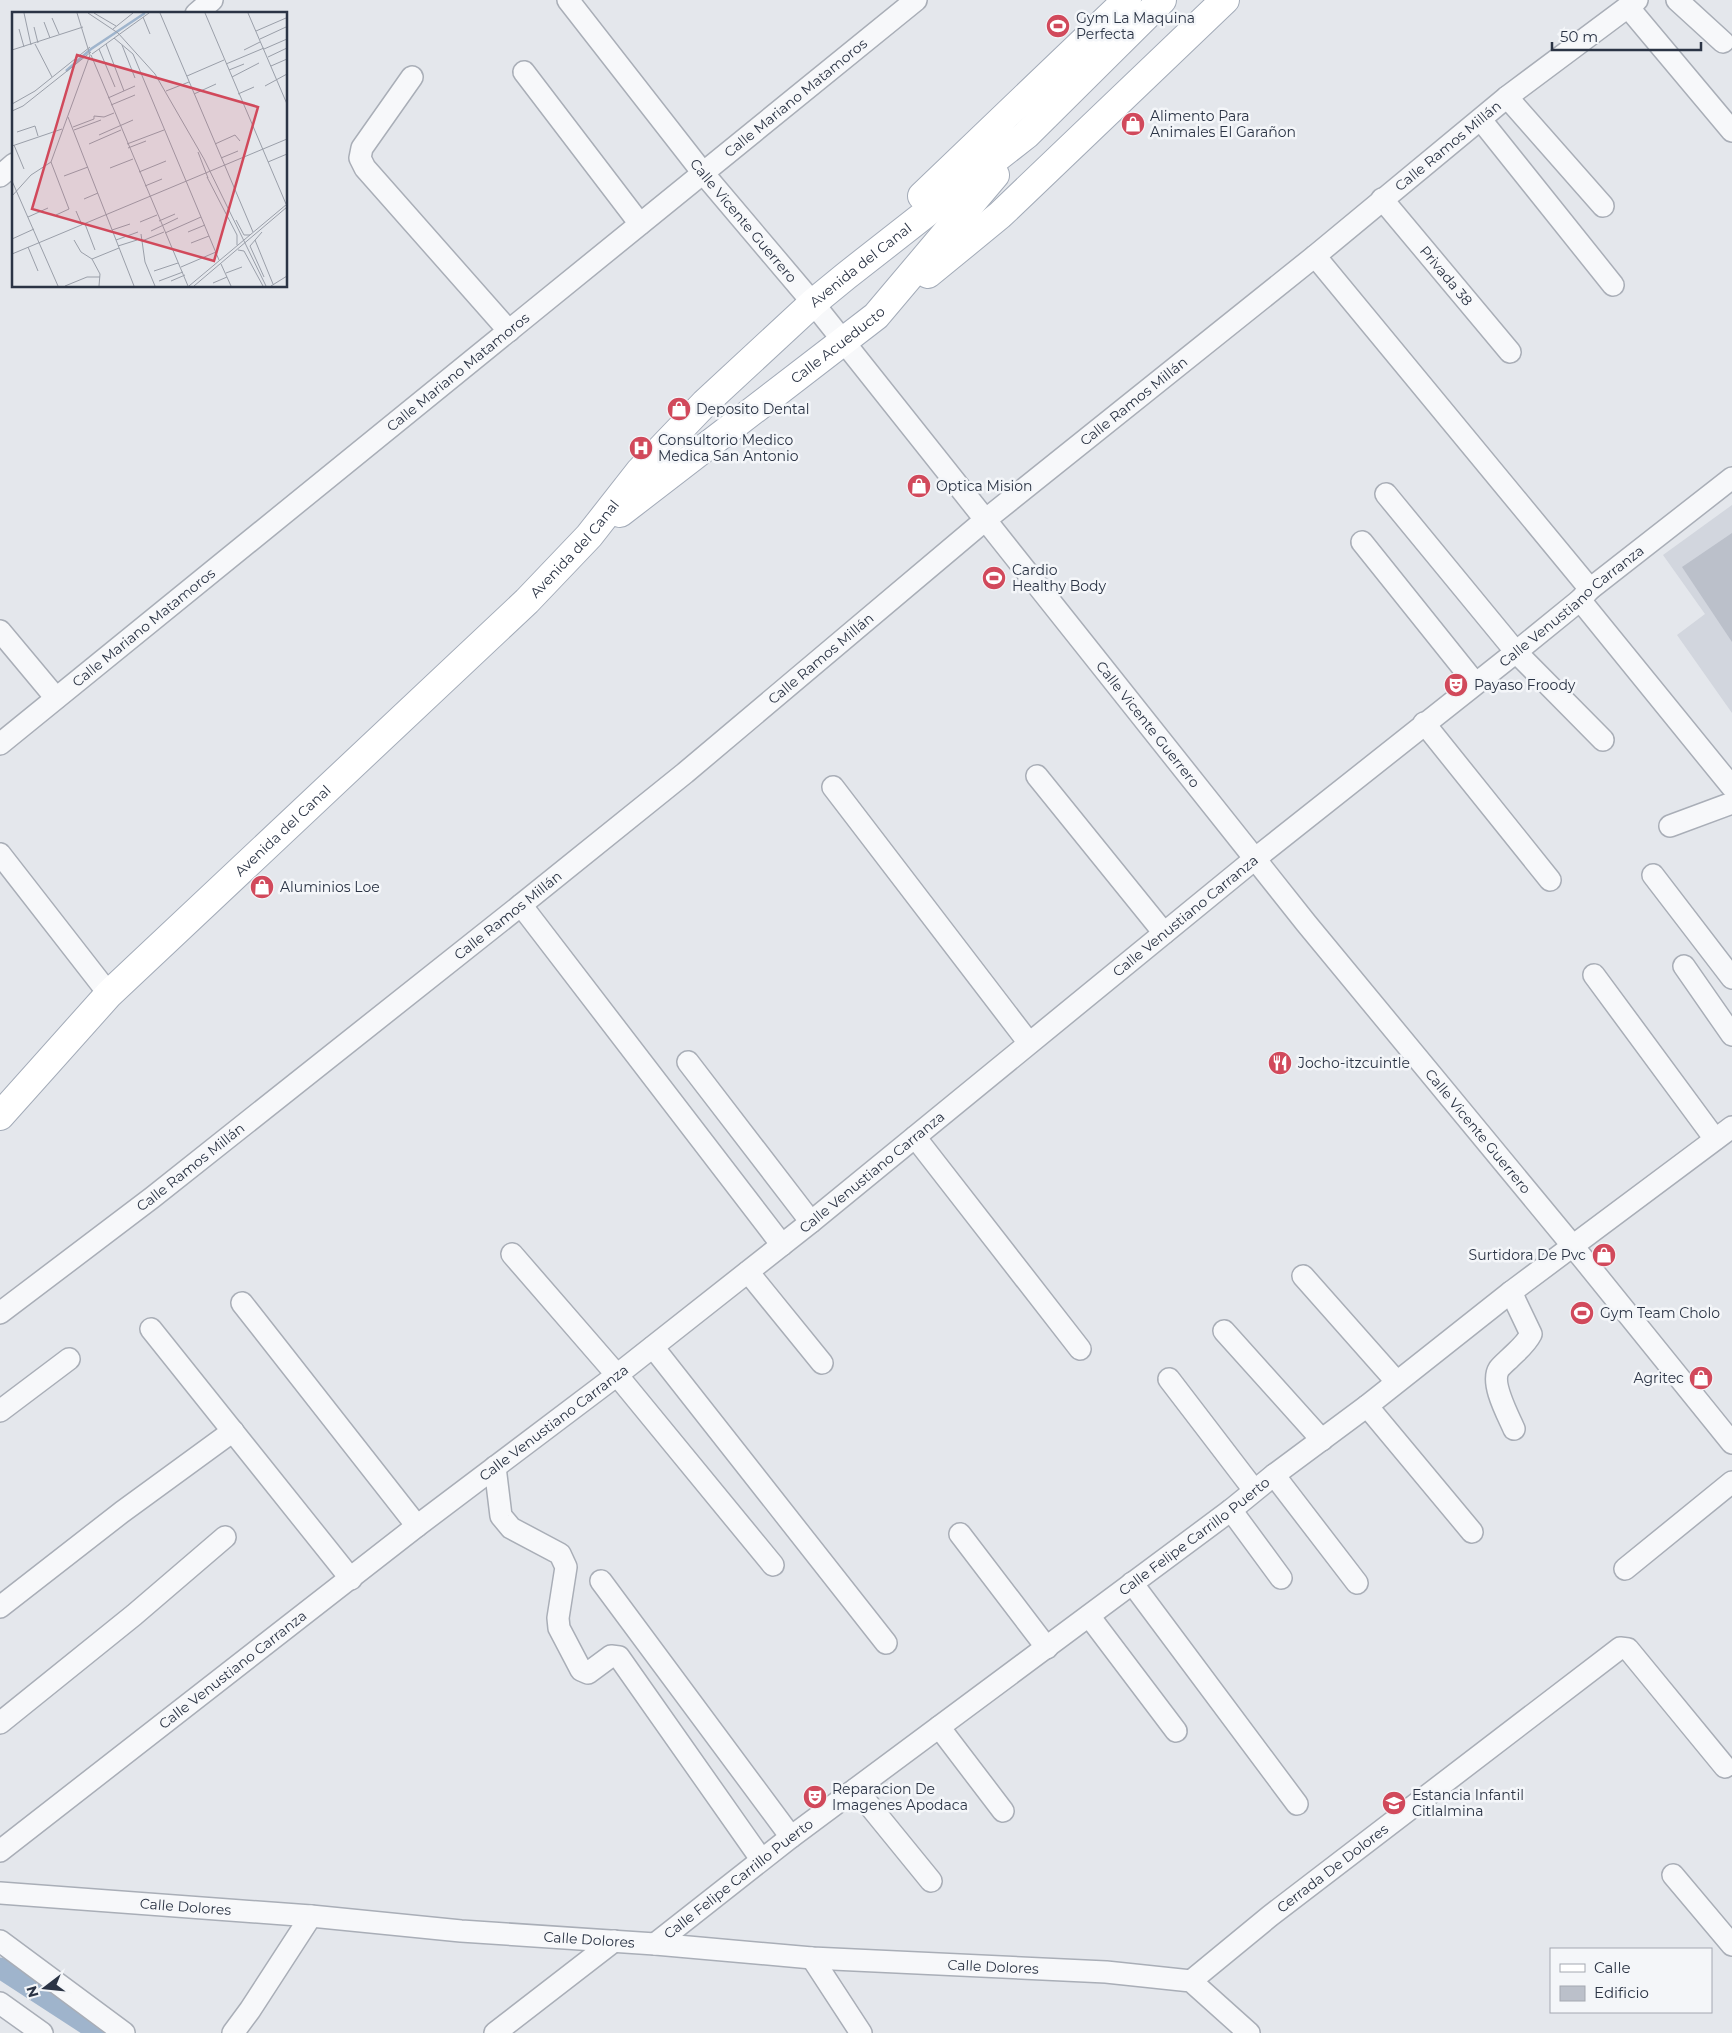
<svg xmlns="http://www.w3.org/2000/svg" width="1732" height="2033" viewBox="0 0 1732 2033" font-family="Montserrat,sans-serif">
<rect width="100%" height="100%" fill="#e4e7ec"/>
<path fill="#d2d6de" d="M1732,505v208l-55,-78 28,-21 -42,-59z"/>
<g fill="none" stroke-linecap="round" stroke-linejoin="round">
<path stroke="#9fb4cc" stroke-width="21" d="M0,1968l100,65"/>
</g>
<path fill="#bbc0ca" d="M1732,533v109l-50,-75z"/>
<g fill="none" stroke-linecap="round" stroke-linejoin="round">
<g stroke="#a9aeb7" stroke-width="24">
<g id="minor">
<path id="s1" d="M568,0l135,173 110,130 493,620 266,322 160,198"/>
<path d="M1677,0l46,42"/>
<path d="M1628,7l104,124"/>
<path d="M196,14l16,-14"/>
<path d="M524,72l116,152"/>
<path d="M412,77l-50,71 -2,10 5,10 144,163"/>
<path d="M1507,97l96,109"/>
<path d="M1481,120l132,165"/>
<path d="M0,176l14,-12"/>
<path id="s2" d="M1382,199l128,153"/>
<path d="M1315,256l275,333"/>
<path d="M1386,494l130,158 87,88"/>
<path d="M1362,542l113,141"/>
<path d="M1580,600l152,187"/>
<path d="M0,631l56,67"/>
<path d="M1424,723l126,157"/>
<path id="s3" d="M0,744l916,-744"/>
<path d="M1037,776l127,157"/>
<path d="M833,787l196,256"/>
<path d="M1670,826l62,-23"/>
<path d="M0,854l109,140"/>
<path d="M1653,875l79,103"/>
<path d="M521,905l261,340"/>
<path d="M1684,966l48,69"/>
<path d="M1594,975l121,164"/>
<path d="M688,1062l123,160"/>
<path d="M915,1137l165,212"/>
<path d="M512,1254l105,121 156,190"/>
<path d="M748,1272l74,91"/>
<path d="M1303,1276l93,105"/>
<path d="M1511,1292l20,42c-5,10 -13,16 -21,24 -3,3 -8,7 -11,11 -9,14 9,46 15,60"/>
<path d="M242,1303l175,223"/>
<path id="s4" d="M0,1313l153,-116 368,-292 164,-132 299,-252 331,-265 192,-159 130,-97"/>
<path d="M151,1329l200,250"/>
<path d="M1224,1331l98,109"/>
<path d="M653,1347l233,296"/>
<path d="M1169,1379l85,111"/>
<path d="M1367,1406l105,126"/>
<path d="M0,1411l69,-52"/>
<path d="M495,1467l6,49 10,12 49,26 6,13 -8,51 1,10 22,42 7,3 23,-17 8,1 142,202"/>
<path d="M1274,1475l83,108"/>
<path d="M1231,1510l50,68"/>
<path d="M960,1534l87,114"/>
<path d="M1625,1569l107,-87"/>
<path d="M601,1581l190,256"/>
<path d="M1132,1583l165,221"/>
<path d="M0,1607l122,-95 111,-81"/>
<path d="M1089,1616l87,115"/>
<path d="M0,1723l134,-108 91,-78"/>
<path d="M939,1727l64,84"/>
<path d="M856,1789l75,92"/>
<path id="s5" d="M0,1851l417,-325 200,-151 194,-153 445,-364 260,-206 64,-52 10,-11 142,-111"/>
<path d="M1673,1875l59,70"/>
<path id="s6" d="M0,1893l311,23 150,15 194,13 157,14 294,14 85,9 58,52"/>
<path d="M0,1941l124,92"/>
<path id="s7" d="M655,1944l136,-107 440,-327 43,-35 93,-69 144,-114 221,-165"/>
<path d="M812,1958l49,75"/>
<path id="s8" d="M1191,1981l79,-65 350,-268 8,1 97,118"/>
<path d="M0,2003l42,30"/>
<path d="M233,2033l17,-23 61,-94"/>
<path d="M495,2033l119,-92"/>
</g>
</g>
<g stroke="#a3abb8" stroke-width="30">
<g id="major">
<path d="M922,196l205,-196"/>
<path d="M928,274l72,-59 225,-215"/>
<path id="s9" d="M620,513l256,-197 119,-141"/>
<path id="s10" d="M0,1116l109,-122 418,-393 62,-65 51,-65 65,-68 108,-100 33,-27 180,-141 136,-135"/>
</g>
</g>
<use href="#minor" stroke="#f7f8fa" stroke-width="21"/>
<use href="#major" stroke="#fff" stroke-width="28"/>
</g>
<defs>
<g id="stadium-disc" transform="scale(1.25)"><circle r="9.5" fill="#d1495b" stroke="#f4f6f9"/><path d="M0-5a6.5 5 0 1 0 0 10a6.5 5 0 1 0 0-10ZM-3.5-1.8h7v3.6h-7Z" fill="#fff"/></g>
<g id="shop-disc" transform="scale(1.25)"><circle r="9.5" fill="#d1495b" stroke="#f4f6f9"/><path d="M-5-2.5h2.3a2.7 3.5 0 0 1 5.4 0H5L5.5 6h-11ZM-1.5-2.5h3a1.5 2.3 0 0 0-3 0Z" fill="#fff"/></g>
<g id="hospital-disc" transform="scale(1.25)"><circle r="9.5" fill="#d1495b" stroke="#f4f6f9"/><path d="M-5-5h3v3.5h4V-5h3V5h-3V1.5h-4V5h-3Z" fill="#fff"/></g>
<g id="theatre-disc" transform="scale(1.25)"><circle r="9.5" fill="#d1495b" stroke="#f4f6f9"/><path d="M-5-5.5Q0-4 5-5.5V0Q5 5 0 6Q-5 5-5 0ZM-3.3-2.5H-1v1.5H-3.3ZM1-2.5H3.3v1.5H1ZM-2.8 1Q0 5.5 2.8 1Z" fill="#fff"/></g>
<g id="restaurant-disc" transform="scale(1.25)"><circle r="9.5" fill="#d1495b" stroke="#f4f6f9"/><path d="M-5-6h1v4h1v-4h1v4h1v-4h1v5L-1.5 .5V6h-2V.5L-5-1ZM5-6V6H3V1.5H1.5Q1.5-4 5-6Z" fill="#fff"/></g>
<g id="school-disc" transform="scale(1.25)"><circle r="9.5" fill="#d1495b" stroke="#f4f6f9"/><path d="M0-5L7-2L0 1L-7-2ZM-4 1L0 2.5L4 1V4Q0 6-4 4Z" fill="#fff"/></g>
</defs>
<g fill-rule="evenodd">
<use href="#stadium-disc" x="1058" y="26"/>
<use href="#shop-disc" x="1133" y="124"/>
<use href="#shop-disc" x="679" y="409"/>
<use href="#hospital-disc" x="641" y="448"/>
<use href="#shop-disc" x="919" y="486"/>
<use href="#stadium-disc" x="994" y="578"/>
<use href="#theatre-disc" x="1456" y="685"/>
<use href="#shop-disc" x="262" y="887"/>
<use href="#restaurant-disc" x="1280" y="1063"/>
<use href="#shop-disc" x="1604" y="1255"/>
<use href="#stadium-disc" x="1582" y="1313"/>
<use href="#shop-disc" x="1701" y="1378"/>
<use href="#theatre-disc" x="815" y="1797"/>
<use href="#school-disc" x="1394" y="1803"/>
</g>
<g text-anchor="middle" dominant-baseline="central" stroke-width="5" stroke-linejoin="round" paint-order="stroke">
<g font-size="14" fill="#2b3445" stroke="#f4f6f9" text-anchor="start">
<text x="1076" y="18">Gym La Maquina<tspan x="1076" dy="16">Perfecta</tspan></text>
<text x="1150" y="116">Alimento Para<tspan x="1150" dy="16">Animales El Garañon</tspan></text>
<text x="696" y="409">Deposito Dental</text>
<text x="658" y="440">Consultorio Medico<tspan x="658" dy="16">Medica San Antonio</tspan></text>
<text x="936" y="486">Optica Mision</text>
<text x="1012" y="570">Cardio<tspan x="1012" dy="16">Healthy Body</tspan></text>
<text x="1474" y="685">Payaso Froody</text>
<text x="280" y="887">Aluminios Loe</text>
<text x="1298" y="1063">Jocho-itzcuintle</text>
<text x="1586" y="1255" text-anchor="end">Surtidora De Pvc</text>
<text x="1600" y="1313">Gym Team Cholo</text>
<text x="1684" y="1378" text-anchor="end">Agritec</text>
<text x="832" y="1789">Reparacion De<tspan x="832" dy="16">Imagenes Apodaca</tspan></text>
<text x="1412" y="1795">Estancia Infantil<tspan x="1412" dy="16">Citlalmina</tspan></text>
</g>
<g font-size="14" fill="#2b3445" stroke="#f4f6f9">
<text stroke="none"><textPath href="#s3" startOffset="1025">Calle Mariano Matamoros</textPath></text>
<text stroke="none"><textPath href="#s4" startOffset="1860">Calle Ramos Millán</textPath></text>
<text stroke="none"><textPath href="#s1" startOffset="282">Calle Vicente Guerrero</textPath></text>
<text stroke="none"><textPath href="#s10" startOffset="1212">Avenida del Canal</textPath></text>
<text stroke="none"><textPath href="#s2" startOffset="100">Privada 38</textPath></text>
<text stroke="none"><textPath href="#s9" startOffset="275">Calle Acueducto</textPath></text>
<text stroke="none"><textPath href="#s3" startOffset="590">Calle Mariano Matamoros</textPath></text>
<text stroke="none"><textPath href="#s4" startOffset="1455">Calle Ramos Millán</textPath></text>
<text stroke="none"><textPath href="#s10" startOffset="808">Avenida del Canal</textPath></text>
<text stroke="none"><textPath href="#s5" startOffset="2005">Calle Venustiano Carranza</textPath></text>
<text stroke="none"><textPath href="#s3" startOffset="185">Calle Mariano Matamoros</textPath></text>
<text stroke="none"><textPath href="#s4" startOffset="1050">Calle Ramos Millán</textPath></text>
<text stroke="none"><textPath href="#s1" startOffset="928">Calle Vicente Guerrero</textPath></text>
<text stroke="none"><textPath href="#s10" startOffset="402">Avenida del Canal</textPath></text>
<text stroke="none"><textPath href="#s5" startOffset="1510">Calle Venustiano Carranza</textPath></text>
<text stroke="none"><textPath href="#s4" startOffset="645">Calle Ramos Millán</textPath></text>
<text stroke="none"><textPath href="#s1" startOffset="1452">Calle Vicente Guerrero</textPath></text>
<text stroke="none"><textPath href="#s4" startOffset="240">Calle Ramos Millán</textPath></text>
<text stroke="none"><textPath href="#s5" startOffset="1105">Calle Venustiano Carranza</textPath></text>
<text stroke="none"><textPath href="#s5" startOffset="700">Calle Venustiano Carranza</textPath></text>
<text stroke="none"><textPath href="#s7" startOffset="676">Calle Felipe Carrillo Puerto</textPath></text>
<text stroke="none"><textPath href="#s5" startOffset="295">Calle Venustiano Carranza</textPath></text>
<text stroke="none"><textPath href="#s8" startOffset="181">Cerrada De Dolores</textPath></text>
<text stroke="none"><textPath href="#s7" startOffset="106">Calle Felipe Carrillo Puerto</textPath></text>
<text stroke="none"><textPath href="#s6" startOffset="186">Calle Dolores</textPath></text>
<text stroke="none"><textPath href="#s6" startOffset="591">Calle Dolores</textPath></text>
<text stroke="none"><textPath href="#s6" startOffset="996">Calle Dolores</textPath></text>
</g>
</g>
<g transform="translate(12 12)">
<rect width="275" height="275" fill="#e4e7ec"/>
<path fill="none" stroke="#9fb4cc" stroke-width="2.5" d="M54,59l25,-22 54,-36"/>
<path fill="none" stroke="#9a9fa9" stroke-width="1" d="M12,1l7,32M76,1l30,20 37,41 49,85 62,127M82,1l22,13M148,1l93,219M193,1l81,191M236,1l39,91M131,5l7,17M40,6l7,16M32,10l6,16M22,15l4,16M7,17l5,18M101,17l20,-16M244,19l30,-13M102,26l19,16M248,27l26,-12M23,32l17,33M94,32l18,47M110,33l13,33M87,37l16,38M252,37l23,-10M0,38l71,-23M232,38l16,-8M80,42l57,-41M121,42l86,206M79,43l97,231M256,45l19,-9M214,52l38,-16M259,54l16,-7M217,58l15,-6M175,64l37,-16M220,65l27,-14M253,74l22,-12M154,79l23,-9M182,82l22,-10M226,82l16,-7M96,86l27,-12M0,92l23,-13 55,-44M99,93l24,-10M0,99l11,-5 68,-54M56,105l66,169M61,115l21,-8v-3l10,1 10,-4M62,118l27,-10M5,120l18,-6 3,10M87,123l34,-15M77,132l32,-14M115,132l37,-14M203,132l20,-9 5,6M2,133l10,24M0,134l50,-17M116,136l18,-7M186,140l10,26M209,146l17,-7M39,150l18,47 -13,6M256,150l19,-8M98,156l23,-9M127,160l27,-11M52,164l24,-9M195,165l30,58v10M0,169l46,105M133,174l17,-7M0,184l19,-21 20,-13 39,-107 -13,-42M72,187l14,-6M64,199l6,14M16,205l20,-9M224,208l8,15h6M147,209l16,-7M128,210l17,-7M73,212l10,26M100,218l18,-6M139,219l27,-13M176,220l17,-7M250,220l-12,14 14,31M153,221l36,-16M129,222l4,28 10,24M0,227l22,-10M62,228l7,12 11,7 8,15 -1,12M104,228l22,-8M243,228l18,44M130,229l22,-9M179,231l18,-7M106,234l19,-6M16,235l10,24M226,238l6,1 19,35M0,242l275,-115M80,247l27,-11M209,252l10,22M169,255l35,-15M142,259l24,-8M214,261l16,-6M147,269l24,-9M159,269l14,-6M201,271l14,-6M53,274l22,-9h13M177,274l98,-82M182,274l93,-79M259,274l16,-10"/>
<path fill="#d1495b" fill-opacity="0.15" stroke="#d1495b" stroke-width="2.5" d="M65,43l181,52 -44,154 -182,-52z"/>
<rect width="275" height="275" fill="none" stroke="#2b3445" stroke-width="2.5"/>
</g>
<rect x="1550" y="1948" width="162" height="65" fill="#f4f6f9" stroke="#a4a8b1"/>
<rect x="1560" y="1964" width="25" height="8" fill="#ffffff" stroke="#a4a8b1"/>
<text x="1594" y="1973" font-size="15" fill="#2b3445">Calle</text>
<rect x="1560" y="1986" width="25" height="15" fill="#bbc0ca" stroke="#a4a8b1"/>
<text x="1594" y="1998" font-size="15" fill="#2b3445">Edificio</text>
<g transform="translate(45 1988) rotate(254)" stroke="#f4f6f9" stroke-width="4" paint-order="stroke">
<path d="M0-4L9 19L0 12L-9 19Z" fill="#2b3445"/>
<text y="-8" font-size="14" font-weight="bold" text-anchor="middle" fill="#2b3445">N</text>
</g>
<path d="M1552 42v8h149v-8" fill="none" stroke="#2b3445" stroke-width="2.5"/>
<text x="1560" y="42" font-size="15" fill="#2b3445" stroke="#f4f6f9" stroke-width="4" paint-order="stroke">50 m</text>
</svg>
